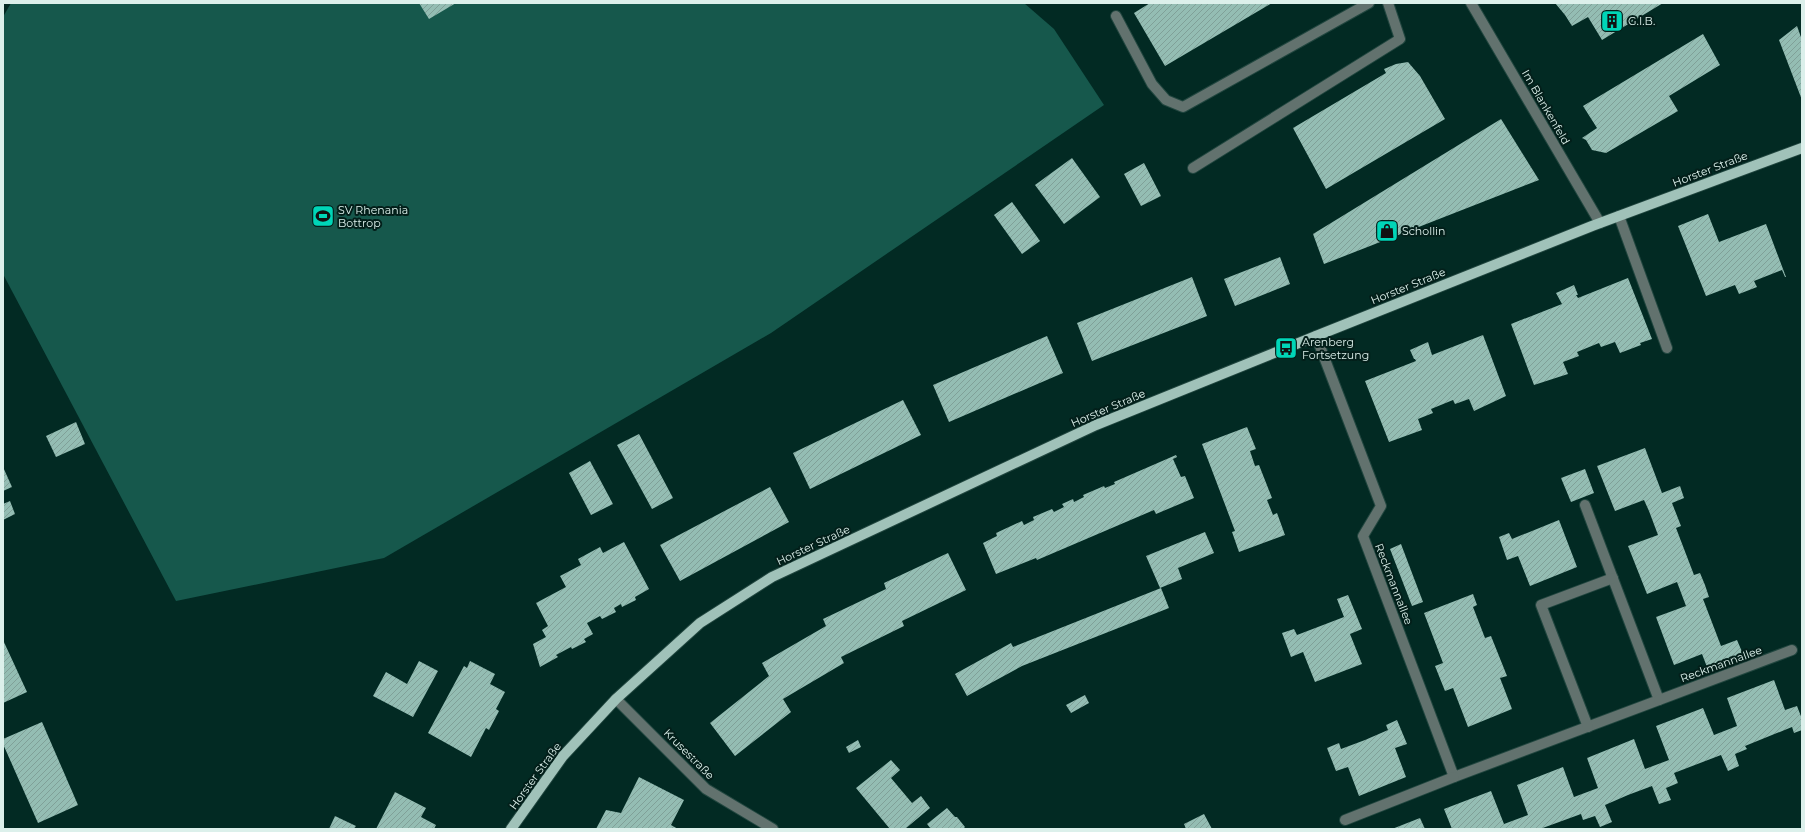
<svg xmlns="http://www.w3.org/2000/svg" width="1805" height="832" viewBox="0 0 1805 832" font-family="Montserrat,sans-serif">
<defs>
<pattern id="building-hatch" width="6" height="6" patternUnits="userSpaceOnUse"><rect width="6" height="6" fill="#94bdb3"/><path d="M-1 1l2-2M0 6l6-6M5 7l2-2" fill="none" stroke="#80a098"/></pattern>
</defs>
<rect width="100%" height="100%" fill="#022a23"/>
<path fill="#16584c" d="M11,3h1013l30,26 50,76 -333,228 -387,225 -208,43 -173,-327v-257z"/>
<g fill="url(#building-hatch)">
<path d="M419,3h37l-27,16z"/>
<path d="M1150,3h122l-107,63 -31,-53z"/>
<path d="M1555,3h108l-61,37 -14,-23 -16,9 -7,-11z"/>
<path d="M1797,26l5,14v60l-23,-60z"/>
<path d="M1703,34l17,31 -51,31 9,15 -72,42 -14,-3 -6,-10 -4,-2 15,-10 -14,-22z"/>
<path d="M1408,62l12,14 25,43 -119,70 -33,-61 93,-55 -2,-4 12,-5z"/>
<path d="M1501,119l38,61 -215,84 -11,-30z"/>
<path d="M1072,158l28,39 -36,27 -29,-39z"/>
<path d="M1144,163l17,33 -20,10 -17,-32z"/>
<path d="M1012,202l28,39 -18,13 -28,-39z"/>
<path d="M1708,214l11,28 47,-18 20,53h-1l-3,-7 -28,11 3,6 -18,7 -4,-9 -29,11 -28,-70z"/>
<path d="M1280,257l10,27 -55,22 -11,-27z"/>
<path d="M1192,277l15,39 -115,45 -15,-38z"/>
<path d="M1628,278l24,61 -12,4 1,2 -21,8 -5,-11 -14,5 -2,-4 -22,9 2,4 -16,6 5,12 -34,11 -23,-61 51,-20 -6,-11 18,-8 4,10h-2l2,3z"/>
<path d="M1483,335l23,61 -32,15 -5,-12 -14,5 -2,-4 -22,9 2,4 -15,6 4,11 -33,12 -24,-61 51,-20 -1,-2h-1l-4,-9 18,-8 4,13z"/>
<path d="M1047,336l16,37 -114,49 -16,-37z"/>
<path d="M903,400l18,35 -111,54 -17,-36z"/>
<path d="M76,422l9,22 -29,13 -10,-21z"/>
<path d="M1247,427l9,22 -6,2 5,15 4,-1 13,33 -5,2 6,15 4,-2 8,22 -46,17 -7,-20 3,-1 -33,-87z"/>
<path d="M639,434l34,64 -21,11 -35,-64z"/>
<path d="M1645,448l17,45 18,-7 4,12 -12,5 9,23 -5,2 18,47 6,-2 5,12 4,12 -6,2 18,47 16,-6 6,14 -36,13 -5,-13 -28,11 -18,-48 30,-11 -9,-24 -30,12 -19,-48 30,-11 -9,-24 -5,-11 -29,11 -18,-45z"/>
<path d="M1176,455l1,2 -4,2 8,18 4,-1 9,22 -38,16 -2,-4 -117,50 -1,-2 -40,16 -13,-31 14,-7 -1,-3 26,-12 2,4 10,-5 -1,-3 19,-8 2,3 10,-5 -2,-3 11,-5 1,3 10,-5 -1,-2 21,-9 1,2 10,-4 -1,-2z"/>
<path d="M590,461l23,43 -22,11 -22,-42z"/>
<path d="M3,467l9,20 -9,4z"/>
<path d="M1585,469l9,24 -23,9 -10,-24z"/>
<path d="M770,487l19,35 -109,59 -20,-36z"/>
<path d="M10,501l5,13 -12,6v-16z"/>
<path d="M1559,520l18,47 -47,19 -12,-30 -11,4 -8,-23 10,-4 3,6z"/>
<path d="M1205,532l9,21 -36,15 4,11 -22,9 -14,-32z"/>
<path d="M624,542l25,47 -14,8 1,3 -14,7 -1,-3 -7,4 2,4 -14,7 -2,-3 -13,7 6,11 -9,5 2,3 -14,7 -1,-2 -15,8 2,2 -18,10 -7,-23 13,-7 -4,-7 6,-4 -12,-23 30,-16 -6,-11 21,-11 -3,-6 22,-12 3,6z"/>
<path d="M1401,544l22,58 -11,4 -22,-57z"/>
<path d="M948,553l18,37 -64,31 2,5 -63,31 3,6 -61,36 8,13 -56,44 -25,-33 59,-47 -7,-13 64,-37 -3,-7 63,-30 -2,-6z"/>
<path d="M1161,588l8,20 -147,58 -55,30 -12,-22 56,-31 2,4z"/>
<path d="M1473,594l4,11 -4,2 12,31 6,-2 16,40 -7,2 12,31 -44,18 -15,-39 -8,3 -10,-25 8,-3 -19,-50z"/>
<path d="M1348,595l14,34 -12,5 12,30 -47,18 -12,-30 -12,5 -9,-24 12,-4 3,6 47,-18 -7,-18z"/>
<path d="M3,640l24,52 -24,11z"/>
<path d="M419,661l19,10 -25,46 -40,-21 13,-24 21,12z"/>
<path d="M470,661l25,13 -5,10 15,8 -9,17 3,2 -10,19 -3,-2 -15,29 -43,-24 36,-67 3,2z"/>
<path d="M1774,680l11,30 12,-4 5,13v11l-8,3 -2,-6 -47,19 2,3 -12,5 4,12 -11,5 -7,-16 -47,18 4,10 -12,5 5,12 -12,4 -7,-18 -24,9 -23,10 7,17 -12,5 -5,-11 -12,4 -2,-6 -41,15h-88l-8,-20 47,-18 13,33 24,-9 -11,-30 46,-18 11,30 24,-9 -11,-30 47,-19 11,30 24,-9 -13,-34 47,-18 11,27 23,-9 -10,-28z"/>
<path d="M1085,695l4,8 -18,10 -5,-8z"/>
<path d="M1397,720l10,24 -12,4 11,29 -47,19 -11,-29 -12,4 -9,-23 12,-5 2,6 24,-9 23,-10 -2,-5z"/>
<path d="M42,722l36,83 -40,18 -35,-79v-5z"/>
<path d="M858,740l3,7 -12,6 -3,-6z"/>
<path d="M891,760l9,10 -9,8 21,25 9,-7 9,12 -25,21h-15l-34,-41z"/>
<path d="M639,777l45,23 -13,25 7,4h-82l10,-19 15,3z"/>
<path d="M395,792l31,16 -5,9 15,8 -2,4h-58z"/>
<path d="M947,808l8,9h2l8,10 -2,2h-32l-4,-5z"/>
<path d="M1204,814l8,15h-26l-2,-5z"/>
<path d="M335,816l21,10 -2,3h-25z"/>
<path d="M1420,818l5,11h-33z"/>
</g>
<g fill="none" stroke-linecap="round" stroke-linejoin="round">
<g stroke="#21463f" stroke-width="12">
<g id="minor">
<path d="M1471,3l129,220"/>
<path d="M1116,16l36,68 14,16 17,7 186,-104"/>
<path d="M1193,168l207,-129 -12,-36"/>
<path d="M1619,216l48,132"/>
<path d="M1316,336l65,170 -18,30 91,241 205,-77 -74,-195"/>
<path d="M616,699l90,90 67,40"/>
<path d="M1659,700l133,-50"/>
<path d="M1588,727l-47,-122 72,-27"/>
<path d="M1345,820l109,-43"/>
</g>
</g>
<g stroke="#21463f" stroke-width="12">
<path id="major" d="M511,829l52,-73 53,-57 84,-76 72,-46 324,-152 220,-89 276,-110 210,-78"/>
</g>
<use href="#minor" stroke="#62726e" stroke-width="10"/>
<use href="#major" stroke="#a0c2b9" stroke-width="10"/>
</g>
<defs>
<g id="building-square" transform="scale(1.15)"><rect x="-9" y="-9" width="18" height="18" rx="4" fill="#00d5b7" stroke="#031f1a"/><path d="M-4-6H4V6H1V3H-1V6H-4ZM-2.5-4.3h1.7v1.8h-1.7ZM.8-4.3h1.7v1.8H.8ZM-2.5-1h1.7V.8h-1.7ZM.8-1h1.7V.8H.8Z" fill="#111"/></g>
<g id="stadium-square" transform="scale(1.15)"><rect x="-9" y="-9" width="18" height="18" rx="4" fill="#00d5b7" stroke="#031f1a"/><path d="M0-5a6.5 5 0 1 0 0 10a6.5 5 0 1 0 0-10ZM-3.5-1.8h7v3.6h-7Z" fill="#111"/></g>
<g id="shop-square" transform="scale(1.15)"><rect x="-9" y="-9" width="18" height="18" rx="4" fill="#00d5b7" stroke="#031f1a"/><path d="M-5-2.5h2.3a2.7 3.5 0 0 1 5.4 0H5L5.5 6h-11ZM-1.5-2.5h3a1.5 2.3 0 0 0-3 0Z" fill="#111"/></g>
<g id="bus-square" transform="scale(1.15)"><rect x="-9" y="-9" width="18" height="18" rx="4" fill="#00d5b7" stroke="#031f1a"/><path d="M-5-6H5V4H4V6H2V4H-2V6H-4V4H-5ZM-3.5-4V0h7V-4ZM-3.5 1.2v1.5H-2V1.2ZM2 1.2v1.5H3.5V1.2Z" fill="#111"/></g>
</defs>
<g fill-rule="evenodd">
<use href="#building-square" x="1612" y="21"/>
<use href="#stadium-square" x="323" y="216"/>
<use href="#shop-square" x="1387" y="231"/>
<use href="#bus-square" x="1286" y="348"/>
</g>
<g text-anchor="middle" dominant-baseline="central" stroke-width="4" stroke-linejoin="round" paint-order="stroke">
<g font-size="11" fill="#dcf0eb" stroke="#031f1a" text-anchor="start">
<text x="1628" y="21">G.I.B.</text>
<text x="338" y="210">SV Rhenania<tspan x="338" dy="13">Bottrop</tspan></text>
<text x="1402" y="231">Schollin</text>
<text x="1302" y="342">Arenberg<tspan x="1302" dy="13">Fortsetzung</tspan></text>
</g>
<g font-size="11" fill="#dcf0eb" stroke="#031f1a">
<text transform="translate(1546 107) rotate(60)">Im Blankenfeld</text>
<text transform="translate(1710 169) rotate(-21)">Horster Straße</text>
<text transform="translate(1408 286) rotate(-22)">Horster Straße</text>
<text transform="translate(1108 408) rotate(-23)">Horster Straße</text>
<text transform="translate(813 545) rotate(-25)">Horster Straße</text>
<text transform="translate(1394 584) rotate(69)">Reckmannallee</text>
<text transform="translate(1721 664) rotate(-20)">Reckmannallee</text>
<text transform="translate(689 754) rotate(45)">Krusestraße</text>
<text transform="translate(535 776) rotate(-54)">Horster Straße</text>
</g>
</g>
<rect width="1805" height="832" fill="none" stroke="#dcf0eb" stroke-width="8"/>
</svg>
